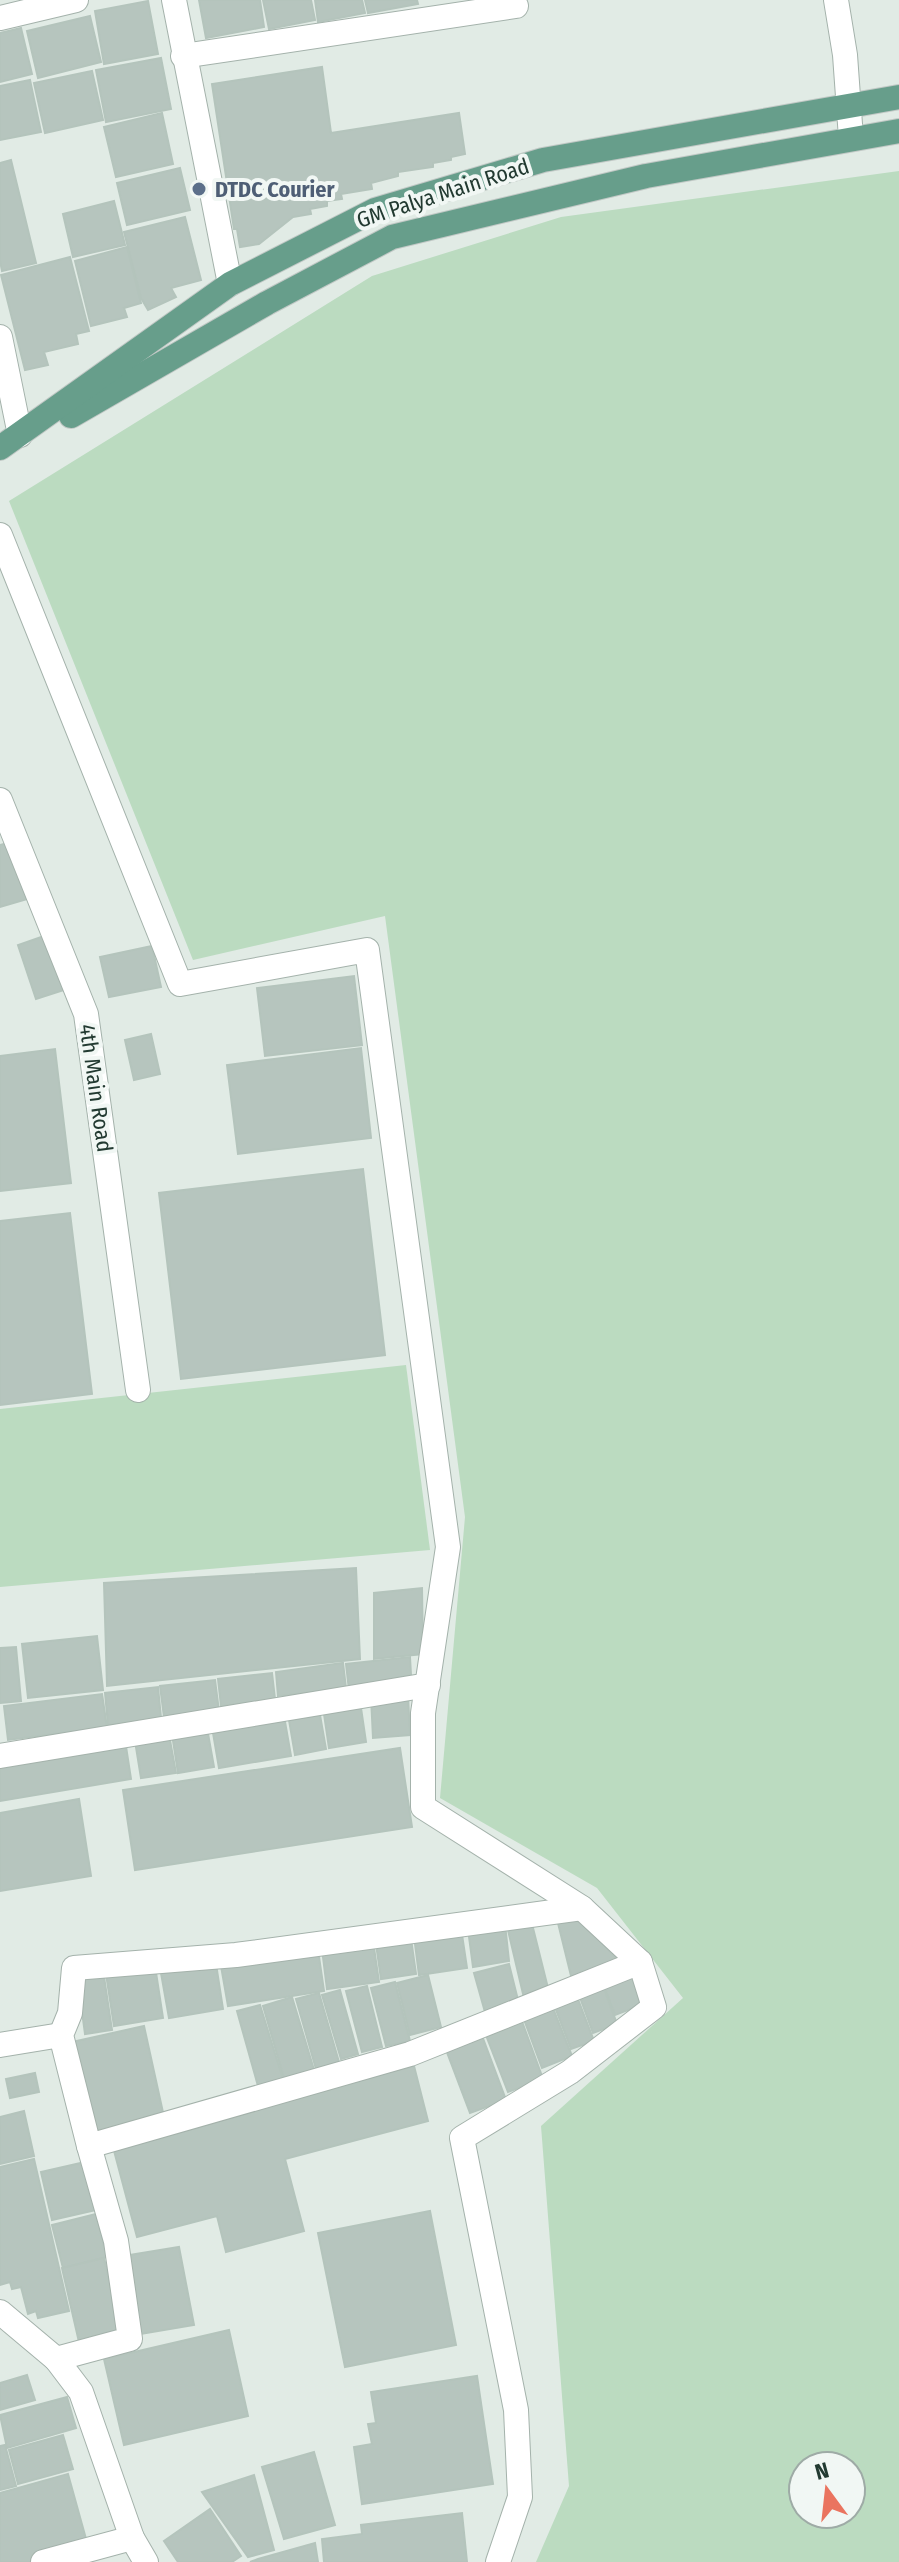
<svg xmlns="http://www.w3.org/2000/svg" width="899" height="2562" viewBox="0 0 899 2562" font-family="'Fira Sans Condensed',sans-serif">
<rect width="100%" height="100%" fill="#e1ebe5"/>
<g fill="#bbdbc0" fill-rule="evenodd">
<path d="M899,171v2391h-363l33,-76 -28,-360 142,-128 -86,-110 -157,-90 25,-281 -80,-601 -192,44 -184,-459 363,-225 189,-59zM803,2466h48v48h-48z"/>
<path d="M406,1365l24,185 -430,37v-178z"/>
</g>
<g fill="#b6c5be" stroke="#b4c4bc" stroke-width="2">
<path d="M199,0h61l4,27 -58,11z"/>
<path d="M263,0h48l4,20 -46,9z"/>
<path d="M315,0h47l3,13 -47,9z"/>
<path d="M365,0h52l1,4 -50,9z"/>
<path d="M148,1l10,53 -54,10 -9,-53z"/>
<path d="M90,16l11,46 -63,16 -11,-47z"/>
<path d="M21,28l11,46 -32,8v-49z"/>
<path d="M161,58l10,51 -65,13 -10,-52z"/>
<path d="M322,67l9,66 128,-20 6,41 -14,3v3l-18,3v4l-35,5v4l-27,7 1,6 -31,5 1,5 -15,2v5l-17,3 1,5 -18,3 -34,27 -19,3 -3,-18h-3l-22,-145z"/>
<path d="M92,71l11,49 -58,13 -11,-50z"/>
<path d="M30,80l11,52 -41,8v-54z"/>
<path d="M162,113l11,51 -57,13 -12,-50z"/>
<path d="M11,160l25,103 -34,8 -2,-10v-98z"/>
<path d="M180,168l10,42 -63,15 -10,-42z"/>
<path d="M114,201l11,44 -52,12 -10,-43z"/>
<path d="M185,217l16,63 -30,8 5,9 -28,13 -7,-12 -17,-66z"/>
<path d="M127,247l14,56 -17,5 3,9 -36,9 -16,-65z"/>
<path d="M70,257l19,74 -13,3 2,10 -34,8 4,13 -23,5 -24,-95z"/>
<path d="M12,842l15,57 -27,8v-62z"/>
<path d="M61,930l18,55 -43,14 -18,-54z"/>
<path d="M152,946l9,41 -52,10 -9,-40z"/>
<path d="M354,976l8,69 -97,11 -8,-68z"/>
<path d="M151,1034l9,40 -26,6 -9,-40z"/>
<path d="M361,1048l10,90 -133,16 -11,-89z"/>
<path d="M55,1049l16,134 -71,8v-135z"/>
<path d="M363,1169l22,186 -204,24 -22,-186z"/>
<path d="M70,1213l22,181 -92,11v-184z"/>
<path d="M356,1568l4,91 -253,27 -3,-103z"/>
<path d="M422,1588l1,66 -49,5v-66z"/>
<path d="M97,1636l6,54 -75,8 -6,-54z"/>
<path d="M16,1647l5,54 -21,2v-55z"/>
<path d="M410,1657l1,18 -62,15 -3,-26z"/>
<path d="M343,1663l3,25 -68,8 -2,-24z"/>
<path d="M272,1673l3,26 -54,7 -3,-27z"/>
<path d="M215,1680l4,31 -55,6 -4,-31z"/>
<path d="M158,1687l3,31 -53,7 -3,-32z"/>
<path d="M102,1694l5,33 -99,13 -4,-34z"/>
<path d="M408,1695l2,40 -37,3 -2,-41z"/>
<path d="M361,1708l5,34 -37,6 -5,-34z"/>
<path d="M320,1715l6,34 -31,6 -6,-35z"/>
<path d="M284,1716l7,40 -72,12 -7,-41z"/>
<path d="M207,1728l7,39 -36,6 -6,-39z"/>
<path d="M169,1735l7,38 -35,5 -6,-37z"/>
<path d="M125,1740l6,39 -131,22v-40z"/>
<path d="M400,1748l12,79 -277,43 -12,-80z"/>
<path d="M79,1799l12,77 -91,15v-78z"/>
<path d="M578,1914l46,53 -51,17 -16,-65z"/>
<path d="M531,1920l18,72 -25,6 -17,-72z"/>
<path d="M505,1924l4,37 -36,6 -5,-38z"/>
<path d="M461,1928l6,40 -48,7 -5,-39z"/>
<path d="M411,1939l5,35 -35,5 -5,-35z"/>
<path d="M373,1941l6,41 -52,7 -5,-40z"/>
<path d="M318,1950l6,41 -96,15 -7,-40z"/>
<path d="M216,1964l7,45 -54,9 -8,-45z"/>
<path d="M509,1964l10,40 -34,8 -11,-39z"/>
<path d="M155,1966l8,52 -49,8 -8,-52z"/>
<path d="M103,1970l9,60 -27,4 -8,-60z"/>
<path d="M631,1970l13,34 -29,11 -13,-34z"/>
<path d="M428,1975l13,52 -31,8 -13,-52z"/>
<path d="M395,1982l15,59 -24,5 -15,-58z"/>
<path d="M602,1983l15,41 -24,9 -15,-41z"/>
<path d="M367,1986l15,61 -20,5 -16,-61z"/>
<path d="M340,1990l18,64 -17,5 -19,-64z"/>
<path d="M319,1993l20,69 -23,7 -20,-70z"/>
<path d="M576,1994l18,47 -23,8 -18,-47z"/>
<path d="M292,1997l23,76 -30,9 -22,-76z"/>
<path d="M551,2003l21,53 -30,12 -20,-54z"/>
<path d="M260,2005l23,74 -25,7 -21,-75z"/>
<path d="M520,2016l23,63 -35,13 -24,-62z"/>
<path d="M144,2026l20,91 -72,15 -20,-90z"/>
<path d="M481,2033l25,67 -36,13 -25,-66z"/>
<path d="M414,2066l14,55 -143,38 19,72 -78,21 -9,-36 -80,21 -24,-90z"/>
<path d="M35,2073l4,19 -29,6 -4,-19z"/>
<path d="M24,2111l10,45 -34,8v-47z"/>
<path d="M34,2159l35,152 -31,7 -2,-7 -8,3 -7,-27 -9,2 -2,-7 -10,3v-118z"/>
<path d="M85,2162l11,48 -44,10 -11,-48z"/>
<path d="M430,2211l26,134 -111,22 -27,-134z"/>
<path d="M96,2214l11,43 -44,11 -11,-43z"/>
<path d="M179,2247l15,78 -60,10 -5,-80z"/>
<path d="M104,2258l18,75 -43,9 -17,-74z"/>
<path d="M229,2330l19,86 -124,29 -20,-86z"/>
<path d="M27,2375l8,25 -35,10v-27z"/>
<path d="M477,2376l16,108 -131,20 -8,-57 18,-3 -4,-20 8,-1 -5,-31z"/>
<path d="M67,2397l9,31 -69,20 -7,-33z"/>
<path d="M63,2435l10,34 -55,15 -9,-34z"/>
<path d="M5,2445l11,41 -16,4v-44z"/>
<path d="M314,2452l21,73 -51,14 -22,-72z"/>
<path d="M68,2474l20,72 -58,16h-30v-69z"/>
<path d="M254,2475l20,75 -26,7 -46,-65z"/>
<path d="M210,2509l31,47 -9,6h-54l-14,-21z"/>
<path d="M462,2513l5,49h-143l-2,-23 40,-5 -1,-9z"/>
<path d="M315,2543l3,19h-68l8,-3z"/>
</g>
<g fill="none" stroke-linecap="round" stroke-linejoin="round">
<g stroke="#a4b2ab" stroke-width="26">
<g id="minor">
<path d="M174,0l56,284"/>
<path d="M836,0l9,55 6,83"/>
<path d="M0,18l76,-18"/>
<path d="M183,56l333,-50"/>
<path d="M0,337l20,98"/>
<path d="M0,535l180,449 187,-34 81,597 -25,166v94l159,101 58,54 14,45 -84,65 -108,66 54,272 4,87 -22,65"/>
<path d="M0,800l86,214 52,376"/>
<path d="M0,1756l428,-71"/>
<path d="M582,1908l-346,47 -162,13 -4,45 -9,22 28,111 321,-92 230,-92"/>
<path d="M0,2045l61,-10"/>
<path d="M0,2312l56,47 25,33 51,146 14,24"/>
<path d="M56,2359l74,-20 -14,-98 -27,-95"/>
<path d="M43,2562l89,-24"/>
</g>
</g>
<g stroke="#c1c8c5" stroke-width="26">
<g id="major">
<path d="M71,416l196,-113 125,-66 254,-61 253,-45"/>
<path d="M0,448l230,-164 145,-74 168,-50 356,-63"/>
</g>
</g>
<use href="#minor" stroke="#fff" stroke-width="24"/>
<use href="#major" stroke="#679e8b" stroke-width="24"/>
</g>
<circle fill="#5c6f8a" stroke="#f1f7f4" stroke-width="3" cx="199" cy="189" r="8"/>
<g text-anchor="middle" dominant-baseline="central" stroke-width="8" stroke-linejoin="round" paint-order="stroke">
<g font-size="22" font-weight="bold" fill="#4e5e75" stroke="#f1f7f4" text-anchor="start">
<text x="215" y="189">DTDC Courier</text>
</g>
<g font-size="22" fill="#223a31" stroke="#f1f7f4">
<text transform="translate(443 193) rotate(-18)">GM Palya Main Road</text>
<text transform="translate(96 1088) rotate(82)">4th Main Road</text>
</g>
</g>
<g transform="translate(827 2490) rotate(345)"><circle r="38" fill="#f1f7f4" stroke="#9eaba6" stroke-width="2"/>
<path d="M0-6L14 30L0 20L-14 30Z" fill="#ea745f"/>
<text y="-12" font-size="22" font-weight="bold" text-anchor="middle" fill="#223a31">N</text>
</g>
</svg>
